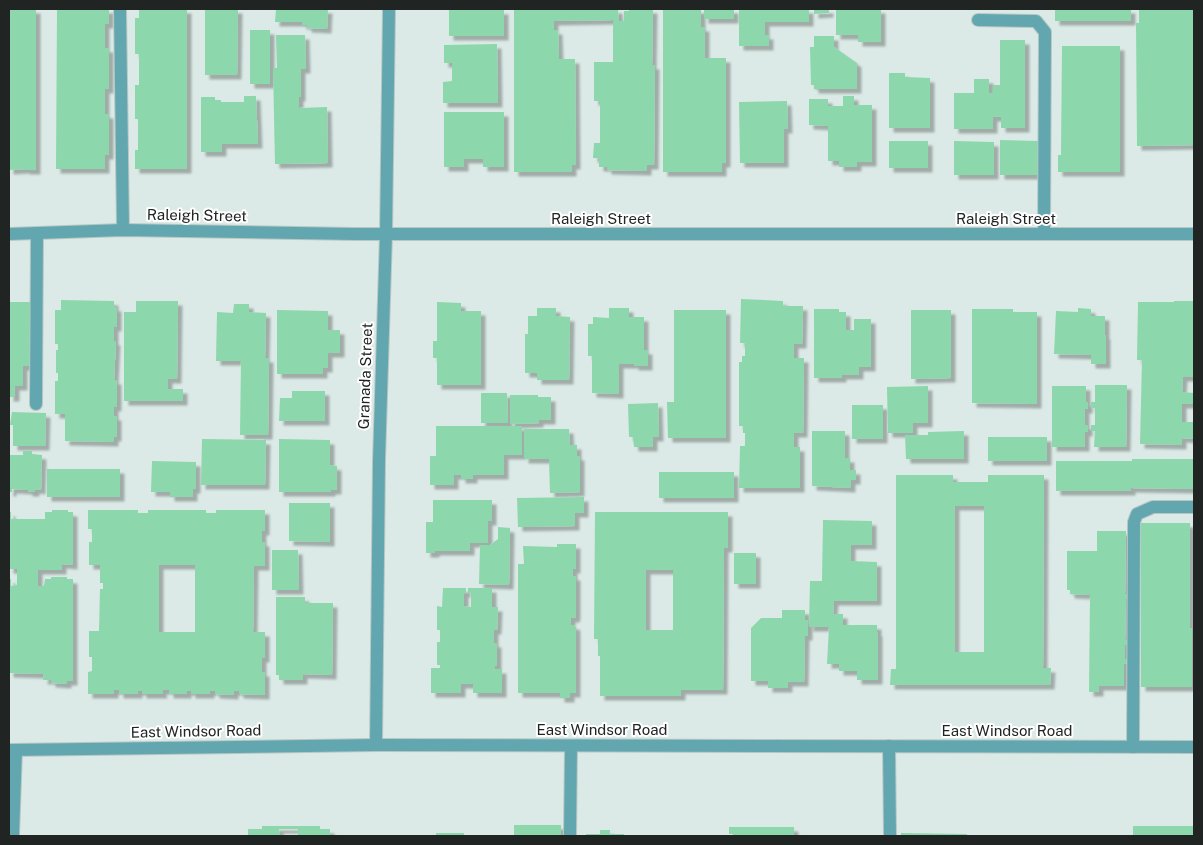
<svg xmlns="http://www.w3.org/2000/svg" width="1203" height="845" viewBox="0 0 1203 845" font-family="'Public Sans',sans-serif">
<defs>
<filter id="shadow"><feDropShadow dx="4.5" dy="4.5" stdDeviation="1" flood-color="#0004"/></filter>
</defs>
<rect width="100%" height="100%" fill="#dbeae6"/>
<g fill="#8cd7ac" fill-rule="evenodd" filter="url(#shadow)">
<path d="M9,9h27v161h-11v-1l-16,1z"/>
<path d="M57,9h52v15h-4v24h4v41h-4v25h4v41h-4v14h-49z"/>
<path d="M139,9h48v160h-52v-19h3v-31h-3v-34h4v-31h-4v-36h4z"/>
<path d="M205,9h33l-1,66h-32z"/>
<path d="M276,9h52l-1,20 -20,-1v-3h-5v-3h-27z"/>
<path d="M514,9h104l1,12h5v-10h5v-2h24l-1,56h3l-1,100h-7v6l-40,-1v-3h-8v-9h-6l1,-15h6v-42h-6v-39h19v-42l-59,1v9h4l1,29h16l1,106h-4v7h-58z"/>
<path d="M663,9h38v18h4v31h21v105h-4v9h-59z"/>
<rect x="704" y="9" width="30" height="10"/>
<path d="M739,9h70v13h-44v13h4v11h-30z"/>
<path d="M814,9h15v4l-15,1z"/>
<path d="M836,9h45v33h-23v-7h-22z"/>
<rect x="1055" y="9" width="76" height="12"/>
<path d="M1139,9h55v136l-57,1 -1,-123h3z"/>
<rect x="449" y="10" width="55" height="26"/>
<rect x="250" y="30" width="20" height="54"/>
<path d="M276,35h29l1,34h-5v28h-2v11l28,-1 1,56 -53,1 -2,-96h4z"/>
<path d="M814,36h20v11l23,16v26h-43v-4h-3l-1,-38h4z"/>
<path d="M1000,40h25v88h-24v-11h-8v12h-39v-36h20v-14h15v14h4v-8h7z"/>
<path d="M497,44l1,59h-55v-21l9,-1v-18h-8v-18z"/>
<path d="M1062,46h58v126h-62v-17h3z"/>
<path d="M889,73h16v4l25,1v50h-41z"/>
<path d="M244,96h12l2,48h-36v8h-21v-55h14v3h6v2h23z"/>
<path d="M843,96h11v9h18v57h-15v5h-18v-6h-11v-35l-19,-1v-26h19v7h15z"/>
<path d="M787,101l1,28h-4v34h-44l-1,-61z"/>
<path d="M444,112h60v55h-21v-8h-19v8h-20z"/>
<path d="M1000,140l41,1v34h-41z"/>
<rect x="889" y="141" width="39" height="27"/>
<path d="M954,141l40,1v33h-40z"/>
<path d="M741,299l42,2v5h20l-1,38h-8v14h10l-1,75h-9v14h6v41h-61l1,-42h5v-13h-2v-7h-4v-64h3v-6h3v-13h-5z"/>
<path d="M61,300l53,1v6h3v20h-3v14h2l-2,39h3v27h-3v9h3v21h-3v5l-49,-1v-27h-10v-33h3v-8h-2v-23h2v-6h-3v-34h6z"/>
<path d="M136,301h42l-1,78h-9v10h15v12h-59v-89h12z"/>
<path d="M1174,301h20v76h-11l-1,15 12,1v11h-12v18h12v17l-12,-1v7l-42,-1 2,-84h-5l1,-58h36z"/>
<path d="M9,302h25l-3,64h-8v20h-8v11h-6z"/>
<path d="M437,302l24,1v8h20v74h-44v-27h-4v-17h4z"/>
<path d="M234,304h15v8l17,1 -1,45h4l-1,77h-28l1,-74h-25l1,-49 16,1z"/>
<path d="M537,308h19v8l14,1 -1,63h-32v-7h-12v-39h3v-18h9z"/>
<path d="M609,308h20v9h15v33h4v16h-14v-2h-15v30l-27,-1v-37h-4v-32h5v-7l16,1z"/>
<path d="M1078,308l13,1v7h14v19h1v29h-15v-9l-37,-1 2,-43 22,1z"/>
<path d="M814,309h25v3h7v18h8v-11h17v48h-12v8h-17v3h-28z"/>
<path d="M972,309h41v3h24v92l-65,-1z"/>
<path d="M277,310l51,1v19h12v23h-12v15h-5v6h-46z"/>
<path d="M674,310h52v128h-58l-1,-36h7z"/>
<path d="M911,310h40v68l-40,1z"/>
<path d="M1095,385h32l-1,62h-32l1,-16h-4v-6h4v-17h-4v-6h4z"/>
<path d="M928,386v37h-15v10h-25l-1,-46z"/>
<path d="M1052,386h34v16h2v7h-3v16h3v7h-3v15h-33z"/>
<path d="M292,391h33v30h-46l1,-23h12z"/>
<path d="M481,393h26l1,30h-27z"/>
<path d="M510,395h28v2h13v23h-12v3l-29,1z"/>
<path d="M658,403l1,34h-6v10h-19l-1,-10h-4l-1,-33z"/>
<rect x="852" y="405" width="31" height="34"/>
<path d="M12,412l34,1 -1,33h-32v-21h-3z"/>
<path d="M436,426h86v29h-18v20h-31v4h-12v-4h-7v10h-24v-29h6z"/>
<path d="M524,429h45l1,16h7v11h3v36l-30,1 -1,-34h-25z"/>
<path d="M812,431h33v27h5v12h6v10h-5v8l-39,-2z"/>
<path d="M964,431v28h-58l-1,-24h23v-3z"/>
<rect x="988" y="437" width="59" height="24"/>
<path d="M202,439l64,1 -1,45h-64z"/>
<path d="M279,439l51,1v25l7,1v24h-6v2h-52z"/>
<path d="M23,451h9v3l10,1 -1,35 -6,-1v3h-7v-2l-16,-1v3h-3v-37h14z"/>
<path d="M1132,459h62v30l-63,-1v3h-75v-30h76z"/>
<path d="M152,461l44,1v27h-3v8h-23v-5h-19z"/>
<rect x="47" y="469" width="73" height="28"/>
<rect x="659" y="472" width="75" height="26"/>
<path d="M896,475h57v7h35v-7h56l-1,193h8l-1,17h-160l1,-16h5zM955,506h29v146h-29z"/>
<path d="M584,497v16h-9v13l-57,1 -1,-29z"/>
<path d="M433,500h59v21h-4v22h-18v8h-35v2h-9v-31h7z"/>
<path d="M289,503h41v39l-41,-1z"/>
<path d="M52,510h16v2h5v53l-11,-1v6h-24v16h6l1,-7h6v-2h16v2h6v102h-6v3l-16,-1v-3h-8l1,-6 -35,-1v-94h2v7l6,-1v-16h-8v-57h2v7h34v-7h7z"/>
<path d="M88,510h50v3h10v-3h58v3h10v-3h49v21h-3v11h3v24h-11l-1,66h12v26h-3v14h3v23l-26,-1v-3h-5v4l-19,-1v-3h-5v3h-19v-3h-4v3h-18v-4h-7l1,4h-21v-3h-4v3h-19v-4h-5v4h-26v-22l4,-1v-14h-3v-26h10l1,-42h3v-6h-3v-18h-11v-23h3v-13h-4zM159,565h36v67h-36z"/>
<path d="M595,512h133v36h-4l-1,142h-42v6h-81v-40h-2v-17h-4zM646,570h27v60h-27z"/>
<path d="M823,520l49,1v24h-21v16l26,1v39h-43l-1,13h10v11h34v7h1v48h-21v-9h-18v-7h-12l2,-37h-20l1,-46h12z"/>
<path d="M1141,523h49v105h2v59h-51z"/>
<path d="M498,527l12,1 -1,57 -30,-1 1,-39h10l8,-6z"/>
<path d="M1097,531h29l-1,63h3v5h-2l-1,41h3v5h-3v14h3v5h-4v22h-25v6h-10l1,-97 -20,-1v-4h-3v-39h30z"/>
<path d="M557,544h19v25h-3v7h3v39l-1,3h-4v7h4l1,3v65h-6v5h-10v-5h-42v-129h6l-1,-18 34,1z"/>
<path d="M272,550h26l1,40h-27z"/>
<rect x="734" y="553" width="22" height="31"/>
<path d="M443,588h23v5h-2v13l7,1v-14h-3v-5h24v19h6l-1,23h-3v13h3v23h-2v3h7v24h-29v-9h-12v9h-30v-25h9v-3h-3v-23h3v-12h-3v-24l5,1z"/>
<path d="M276,597h29v6h28l-1,72 -29,-1v6h-24v-5h-3z"/>
<path d="M782,610h23v10h3v16h-3l-1,46h-16v6h-20v-7h-17v-53l10,-10h21z"/>
<rect x="514" y="825" width="47" height="11"/>
<path d="M262,826h58v3h10v7h-32v-7h-19l1,7h-32v-7h14z"/>
<rect x="1133" y="826" width="61" height="10"/>
<path d="M729,827h65v9h-59v-2h-6z"/>
<path d="M600,830h10v4h14v2h-38v-2h14z"/>
<rect x="436" y="833" width="28" height="3"/>
<path d="M901,833l66,1v2h-66z"/>
</g>
<g fill="none" stroke-linecap="round" stroke-linejoin="round">
<g stroke="#b9c7c3" stroke-width="14">
<g id="minor">
<path d="M120,9l3,221"/>
<path d="M978,20l58,1 9,11 -1,202"/>
<path d="M9,234l114,-4 231,4h840"/>
<path d="M36,404l1,-170"/>
<path d="M376,745l3,-284 7,-227 3,-225"/>
<path d="M889,746l1,90"/>
<path d="M1133,747l1,-225 3,-8 16,-7h41"/>
<path d="M9,750l367,-5 818,2"/>
<path d="M13,836l3,-86"/>
<path d="M570,836l1,-90"/>
</g>
</g>
<use href="#minor" stroke="#62a7b0" stroke-width="12"/>
</g>
<g text-anchor="middle" dominant-baseline="central" stroke-width="4" stroke-linejoin="round" paint-order="stroke">
<g font-size="15" fill="#202524" stroke="#fff">
<text transform="translate(197 215) rotate(1)">Raleigh Street</text>
<text x="601" y="218">Raleigh Street</text>
<text x="1006" y="218">Raleigh Street</text>
<text transform="translate(365 376) rotate(-88)">Granada Street</text>
<text x="602" y="729">East Windsor Road</text>
<text x="1007" y="730">East Windsor Road</text>
<text transform="translate(196 731) rotate(-1)">East Windsor Road</text>
</g>
</g>
<rect width="1203" height="845" fill="none" stroke="#202524" stroke-width="20"/>
</svg>
